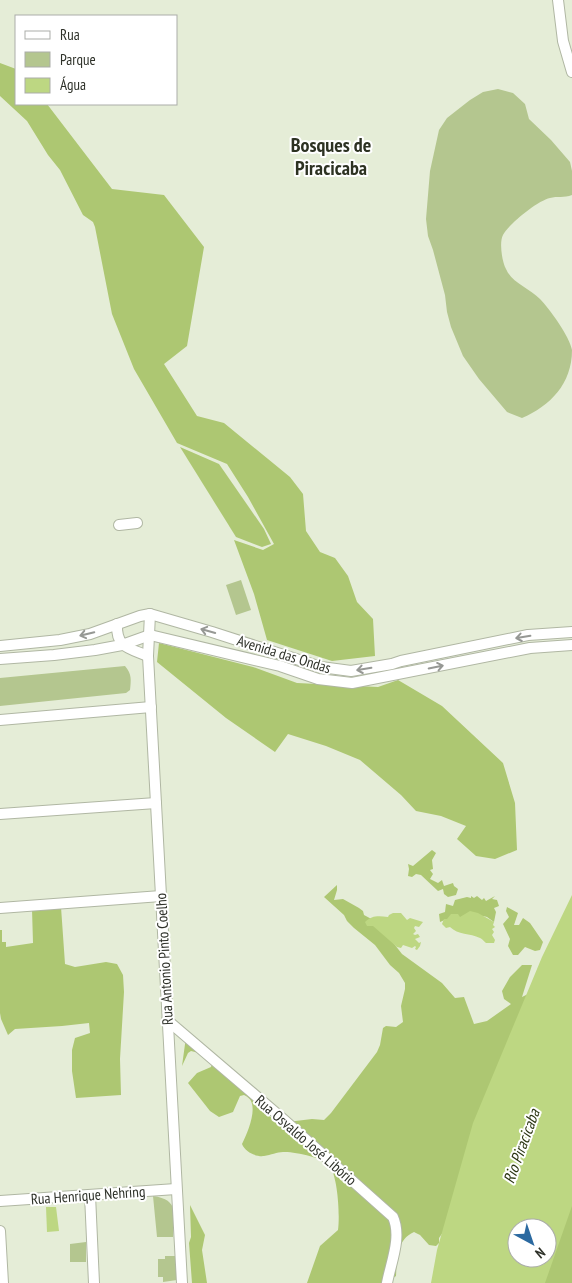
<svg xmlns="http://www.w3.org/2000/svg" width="572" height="1283" viewBox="0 0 572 1283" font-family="'PT Sans Narrow',sans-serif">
<rect width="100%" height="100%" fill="#e5edd7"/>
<g fill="#b4c68f">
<path d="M498,89l15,4 12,11 4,15 22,21 19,22 2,9v24c-8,3 -15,1 -22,3 -13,3 -41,26 -47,37 -4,7 -1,27 3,34 6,14 23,19 34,30 9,9 30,38 32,51 0,34 -22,56 -50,68l-15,-6 -28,-33 -16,-23 -12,-29 -4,-15 -2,-17 -12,-45 -5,-14 -2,-17 4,-48 9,-41 8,-12 23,-18 13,-8z"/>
<path d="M241,580l10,30 -15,5 -10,-30z"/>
<path d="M125,666c7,8 6,14 5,24l-4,3 -126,13v-28z"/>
<path d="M153,1196c27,4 21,18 20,41h-16z"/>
<path d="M86,1242v20h-16v-18z"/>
<path d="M165,1256h12v24l-14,2v-5h-5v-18h7z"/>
</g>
<g fill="#adc772">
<path d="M0,63l16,6v35h31l65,85 52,6 40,52 -17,99 -23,18 33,52 27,7 66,54 13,17 3,37 14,21 15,6 13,18 9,26 16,17 2,37 -43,5 -65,-21 -13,-46 -20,-54 29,10 11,-6 -26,-47 -21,-33 -50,-21 -43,-74 -22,-55 -17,-87 -2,-5 -10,-7 -23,-45 -12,-15 -21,-34 -27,-25z"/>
<path d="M180,447l39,17 45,65 7,15 -9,3 -26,-10z"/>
<path d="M159,643l94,24 44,16 81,4 20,-7 44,26 61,57 12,40 2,47 -22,9 -19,-3 -19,-17 9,-13 -25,-10 -25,-5 -15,-16 -41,-35 -34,-14 -38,-12 -13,18 -49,-34 -69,-56z"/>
<path d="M432,850l4,3 -4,7 1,9 -3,1 3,4 -3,5 8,4 4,-3 2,6 9,-3 1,3 4,3 -2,6 -8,2 -4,-3 -1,-5 -5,2 -17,-16 -5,-1 -4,3 -4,-1 1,-7 -1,-5 5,2z"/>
<path d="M337,885v5l-3,10 9,-1 16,9 4,3 1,4 13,7 25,32 40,29 13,15 9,-1 10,27 13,-3 24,-17 -7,-5 -2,-8 8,-14 12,-12h10l-10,32 12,-6 -88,237 -7,10v5l-3,3 -7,-1 -9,-10 -6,-3c-18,8 -17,28 -18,44l-10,7h-79l13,-37 18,-16c2,-15 0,-51 -8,-64 -5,-8 -37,-15 -47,-14 -6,0 -12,3 -19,4 -8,1 -19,-4 -22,-12 5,-10 13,-29 10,-40 -1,-5 -4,-7 -8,-9l-4,1 -7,16 -14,5 -9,-6 -22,-28 9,-10 14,-6 1,-3 -13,-11 -8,-2 -3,2 -6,13 4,-29 55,51 27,27 11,8 33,-4 12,1 7,-7 46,-61 3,-7 3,-17 3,-2 10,1 7,-5 -2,-16 4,-17v-6l-6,-10 -9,-8 -15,-20 -21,-17 -7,-7 -3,-6 -20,-18z"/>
<path d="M471,896l3,2 3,-2 5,4 2,-2 2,3 9,-5 -3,3 5,1 2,6 -5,2 2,4 -2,10 -7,-5 -4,-1 -14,7 -22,-4 -7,3 -1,-8 6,-2 1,-8 7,2 2,-6 12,-3 4,1z"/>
<path d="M61,907l4,57 10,3 31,-5 11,2 6,11 1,17 -4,67 1,36 -45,3 -4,-27v-21l3,-12 15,-5 -1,-10 -27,3 -47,3 -7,6 -7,-16 -1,-6v-83h2v12h4v5l27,-4 -1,-34z"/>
<path d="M507,907l11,6 -4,12h5l4,-7 7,5 13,19 -3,8 -5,1 -10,-4 -7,8h-5l-5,-9 2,-7 -7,-15 6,-7 -3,-6z"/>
<path d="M572,1199v84h-35z"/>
<path d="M190,1205l15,30 -3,15 5,33h-15l-3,-40 2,-6z"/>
</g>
<g fill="#bdd782" fill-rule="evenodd">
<path d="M572,895v311l-27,77h-114l6,-33 36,-127 69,-166zM517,1228h30v30h-30z"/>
<path d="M470,911l8,2 16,9 -1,3 2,2 -3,2 2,3 -2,3 3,5 -1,3h-8c0,0 -5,-5 -6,-5 -10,-5 -22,-3 -30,-11l-4,1 -4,-4 2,-5h3l4,-5h7l2,3z"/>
<path d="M393,913h8l6,7 3,-2 13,4 -4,5 -4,-1 -1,2 2,3 -3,3 2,1 3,-1 2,3 -5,2 4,4 2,-1 -1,4 -3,4 -2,-1 1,-2 -1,-1 -3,2 -9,-3 -2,3 -4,-1 -24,-21h-6l-2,-4c7,-7 14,-6 23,-5l1,-2z"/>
<path d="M46,1207h10l3,24 -12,1z"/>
</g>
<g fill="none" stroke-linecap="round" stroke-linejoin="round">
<g stroke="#b0b7a3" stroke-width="12">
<g id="street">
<path d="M558,0l5,41 9,31"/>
<path d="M119,525l18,-2"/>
<path d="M150,614l-2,42 34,627"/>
<path d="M117,624c-1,24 12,24 31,32"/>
<path d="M0,646l60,-6 30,-6 50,-18 10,-2 62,18 109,35 30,4 41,-7 9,-3 127,-26 44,-3"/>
<path d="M0,659l54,-4 41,-5 27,-5 28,-10 130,31 38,13 34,4 178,-35 42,-3"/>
<path d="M0,720l151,-13"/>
<path d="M0,814l156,-11"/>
<path d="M0,908l161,-12"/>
<path d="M167,1020l116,99 110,98c9,20 -2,45 -6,66"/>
<path d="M90,1195l4,88"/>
<path d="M0,1201l176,-12"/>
<path d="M0,1231l3,52"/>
</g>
</g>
<use href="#street" stroke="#fff" stroke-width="10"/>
</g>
<defs><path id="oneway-shaft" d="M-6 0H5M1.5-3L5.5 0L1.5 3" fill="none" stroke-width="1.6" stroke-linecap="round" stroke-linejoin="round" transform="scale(1.25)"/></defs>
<g stroke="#969894">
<use href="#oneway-shaft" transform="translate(208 631) rotate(-164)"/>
<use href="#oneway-shaft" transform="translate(87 634) rotate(166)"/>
<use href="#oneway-shaft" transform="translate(523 637) rotate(171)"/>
<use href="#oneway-shaft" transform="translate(436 667) rotate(-11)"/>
<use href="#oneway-shaft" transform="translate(364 669) rotate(171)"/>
</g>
<g text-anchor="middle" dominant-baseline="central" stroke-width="4" stroke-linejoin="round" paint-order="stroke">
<g font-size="15" fill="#2e3129" stroke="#fff">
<text transform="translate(284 654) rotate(17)">Avenida das Ondas</text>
<text transform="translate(164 959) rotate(-93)">Rua Antonio Pinto Coelho</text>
<text transform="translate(306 1140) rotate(41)">Rua Osvaldo José Libório</text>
<text transform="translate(88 1195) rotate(-4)">Rua Henrique Nehring</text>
</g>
<g font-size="16" font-style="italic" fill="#2b3512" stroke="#fff">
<text transform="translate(521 1146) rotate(-70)">Rio Piracicaba</text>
</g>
<g font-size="20" font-weight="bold" fill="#2d3222" stroke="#fff">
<text x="331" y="145">Bosques de<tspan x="331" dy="23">Piracicaba</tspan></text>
</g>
</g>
<rect x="15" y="15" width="162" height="90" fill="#ffffff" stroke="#abada9"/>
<rect x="25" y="31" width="25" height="8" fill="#ffffff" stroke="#abada9"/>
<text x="60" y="40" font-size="15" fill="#2e3129">Rua</text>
<rect x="25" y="52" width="25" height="15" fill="#b4c68f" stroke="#abada9"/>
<text x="60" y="65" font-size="15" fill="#2e3129">Parque</text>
<rect x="25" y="78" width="25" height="15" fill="#bdd782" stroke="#abada9"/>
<text x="60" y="90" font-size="15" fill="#2e3129">Água</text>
<g transform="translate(532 1243) rotate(140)"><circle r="24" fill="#ffffff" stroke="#abada9"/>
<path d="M0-4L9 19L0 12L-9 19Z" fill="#2b69a0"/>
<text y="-8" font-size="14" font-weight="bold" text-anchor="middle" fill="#2e3129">N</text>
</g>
</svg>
